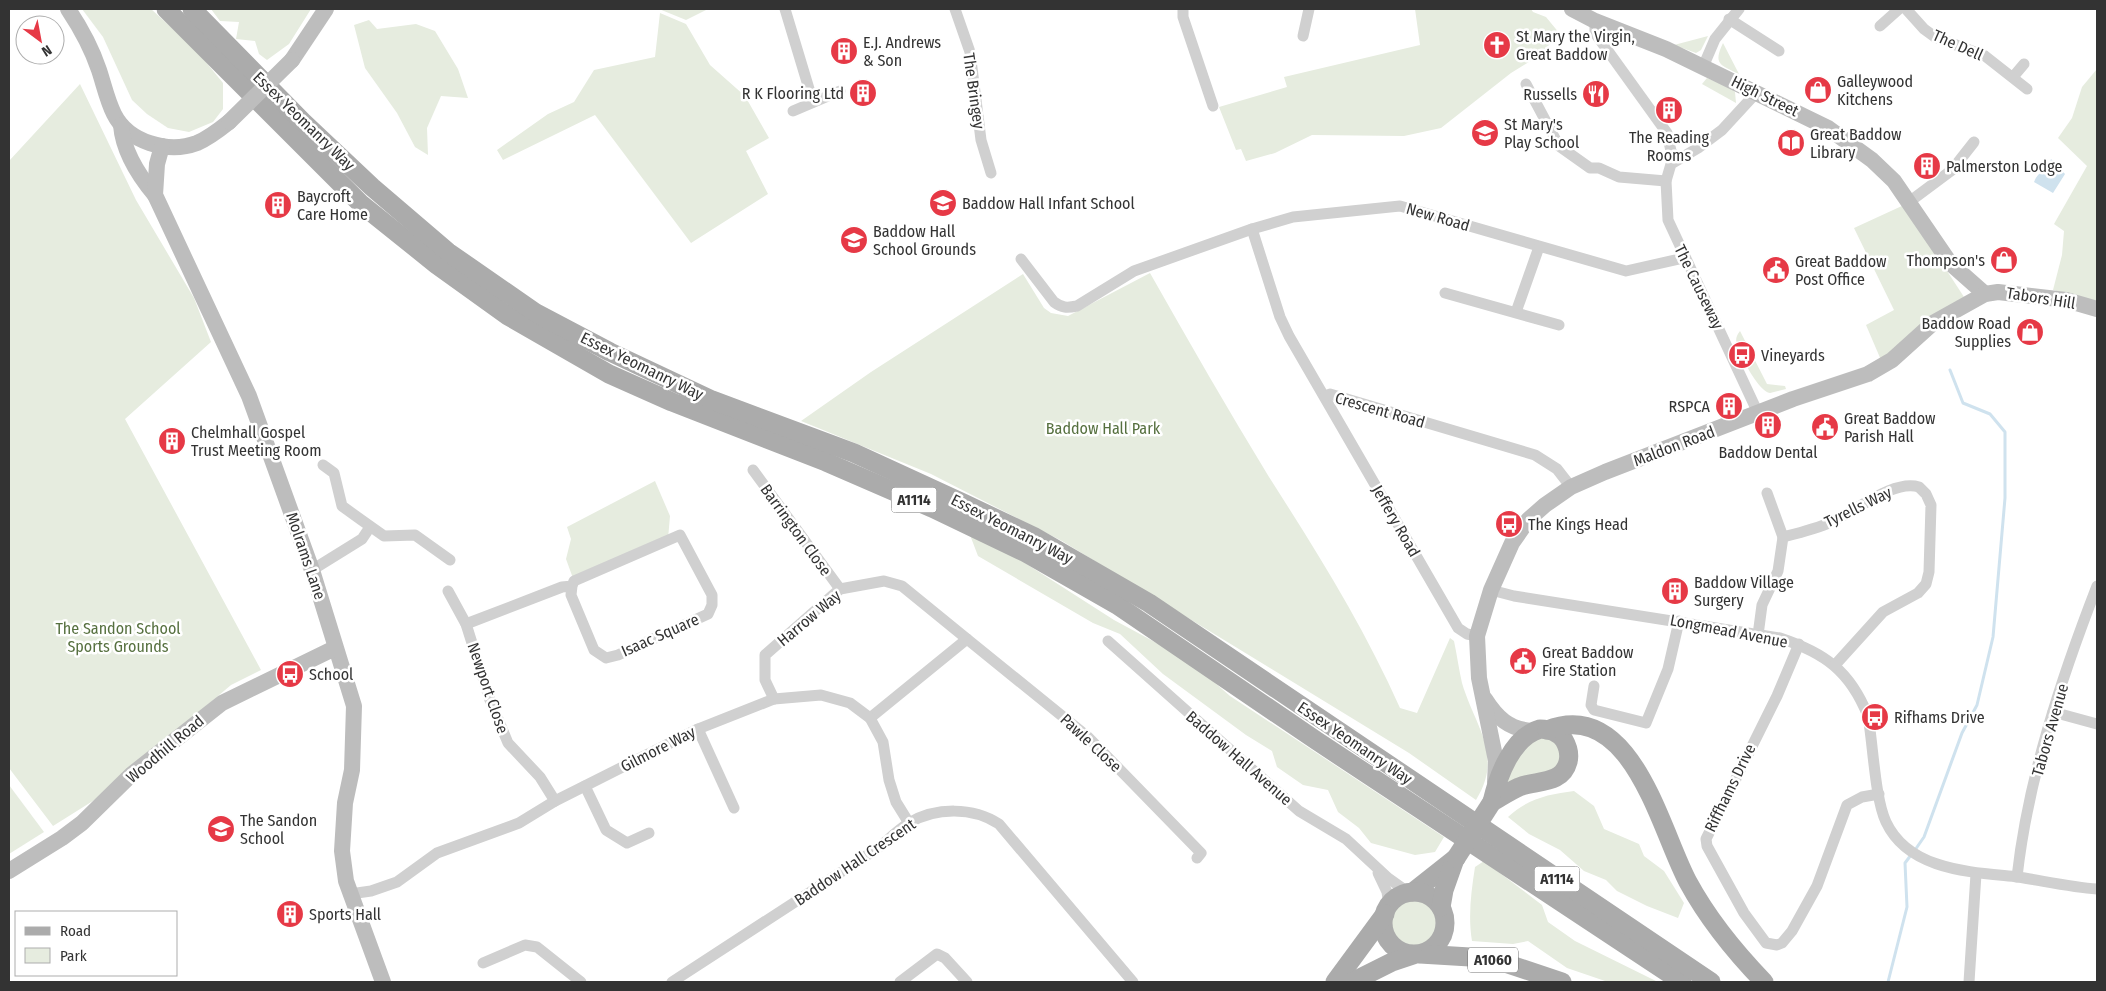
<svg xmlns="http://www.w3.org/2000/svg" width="2106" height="991" viewBox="0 0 2106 991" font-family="'Fira Sans Condensed',sans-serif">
<rect width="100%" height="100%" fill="#fff"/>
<g fill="#e6ecdf">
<path d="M82,9h69l45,41 27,33v26l-10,13 -24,10 -21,-4 -21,-14 -15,-14 -29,-63z"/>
<path d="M211,9h100l-22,35 -22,16 -8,-6 -4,-13 -19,-2 3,-17 -19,-1z"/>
<path d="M659,9h49l-22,11z"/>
<path d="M1415,9h116l2,3 13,5 14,17 -23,23 -26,16 -70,55 -37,8 -92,-1 -37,18 -29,8 -5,-12 -5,1 -17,-43 68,-20 -3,-10 136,-32z"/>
<path d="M660,13l26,11 24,41 35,31 24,42 -23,13 22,43 -77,49 -96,-128 -92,45 -6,-10 51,-36 26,-12 20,-32 61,-13z"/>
<path d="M369,20l8,9 39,-5 19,7 23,38 10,29 -27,-2 -14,32 1,27 -13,-8 -18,-34 -32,-45 -11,-43z"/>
<path d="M1708,36l-7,14 -5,3 -22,-8z"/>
<path d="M1723,43l16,31c-19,-9 -26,-10 -16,-31z"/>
<path d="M2097,69v232l-44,-11 9,-35 2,-24 -10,-7 33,-58 -29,-28 14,-20 10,-31z"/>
<path d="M1707,78l24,10 4,4 1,11 -34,-19z"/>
<path d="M80,84l56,116 58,98 17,44 -86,77 136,251 -30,15 -135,114 -43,27 -44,-58v-607z"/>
<path d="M1904,205l60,92 -83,63 -15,-35 28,-15 -40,-82z"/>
<path d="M1150,273c39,69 78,137 119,204 48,75 95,150 131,231l17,5 33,-75 4,3c3,14 5,29 8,42 13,44 42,72 14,117l-67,-47 -347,-212 -131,-67 -130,-53 70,-49 152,-98 21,34 7,5 17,3z"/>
<path d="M1740,331l27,53 18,2 1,3 -16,4c-10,-2 -22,-24 -27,-34l2,-2c-5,-9 -14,-15 -5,-26z"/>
<path d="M655,481l15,35 -2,23 -94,42 -8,-22 5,-20 -4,-12z"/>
<path d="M970,535l30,12 114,73 76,41 40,35 214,141 -9,15 -20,3 -44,-12 -12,-15 -21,-16 -10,-22 -25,-5 -26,-18 -5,-16 -26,-16 -83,-61 -43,-40 -27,-11 -115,-67z"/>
<path d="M1541,737l11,2 9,9 -2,21 -55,16 17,-35z"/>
<path d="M9,785l35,47 -35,22z"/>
<path d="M1574,791l20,15 10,23 35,15 5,12 20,15 20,32 -6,15 -31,-12 -30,-15 -11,-11 -22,-9 -24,-21 -31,-16 -21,-17c19,-18 41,-23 66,-26z"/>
<path d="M1484,861l58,44 6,17 27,19 83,41h-50l-41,-14 -39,-27 -15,3 -41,-3c-4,-24 -1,-49 3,-74z"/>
<circle cx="1414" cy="923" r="24"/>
</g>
<path fill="#cfe2ee" d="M2051,159l14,15 -12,19 -19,-11c4,-11 14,-12 17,-23z"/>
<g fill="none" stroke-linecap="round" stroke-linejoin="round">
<g stroke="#cfe2ee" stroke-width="3">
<path d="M1915,850l9,-13 38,-104 15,-28 16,-68 12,-139v-66l-15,-18 -27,-11 -13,-33"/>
<path d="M1888,982l19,-75 -2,-44 6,-8"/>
</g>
<g stroke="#d0d0d0" stroke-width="11">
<path d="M785,9l28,93"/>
<path d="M955,9l15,43 11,88 10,33"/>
<path d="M1183,9v8l30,89"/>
<path d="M1906,9l18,20 11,8 50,19 42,33"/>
<path d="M1729,19l50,32"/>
<path d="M1595,21v12l72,100 4,18 6,8"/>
<path d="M1880,26l19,-17"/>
<path d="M1303,36l6,-27"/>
<path d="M1703,67l12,-28 24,-30"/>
<path d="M2013,77l11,-13"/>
<path d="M1526,84l33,62 31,22h9l20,9 47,4"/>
<path d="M1757,92l-35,38 -24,18 -27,16 -5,17 2,39 90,193"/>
<path d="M793,111l47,-20"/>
<path d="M1909,202l43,-32 22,-28"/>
<path d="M1252,229l28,88 9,19 169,292 9,6 10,2"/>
<path d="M1021,259l33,43c8,6 13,6 23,4l57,-35 118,-42 41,-12 107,-11 226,65 58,-13"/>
<path d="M1445,293l114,32"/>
<path d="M1516,312l23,-65"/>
<path d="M1325,396l5,-2 205,61 22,14 14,18"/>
<path d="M323,465l11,8 8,33 18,13 24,17 31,-1 35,25"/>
<path d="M753,470l87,119"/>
<path d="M1767,493l16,44"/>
<path d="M312,570l50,-31 8,-12"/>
<path d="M1491,590l23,6 266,42c45,15 70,33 88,78 5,28 7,83 18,106 23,49 86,50 132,55 26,4 53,10 79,12"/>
<path d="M448,591l18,33 24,76 18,43 32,34 15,24"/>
<path d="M466,624l96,-37 10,-1 2,-5 106,-46 32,60v10l-4,9 -90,41 -12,3 -12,-8 -23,-55 1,-9"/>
<path d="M1758,635l4,-30 16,-34 5,-34c16,-4 33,-8 48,-15 24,-10 62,-43 88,-35l7,7 5,11 -2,67 -3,12 -8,9 -35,19 -48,53"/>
<path d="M967,639l121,98 113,116 -4,5"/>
<path d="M1108,641l191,170 47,28 42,39 21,15"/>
<path d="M1799,644l-22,52 -71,143 1,7 37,67 22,30 11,2 5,-2 10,-12 25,-45 30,-81 15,-8 17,-3"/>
<path d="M1594,686l-3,19 3,5 52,13 22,-54 11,-48"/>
<path d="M774,699l-9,-19v-25l75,-66 44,-8 18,5 65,53 -97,79"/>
<path d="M2053,712l44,12"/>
<path d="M698,729l36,79"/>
<path d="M585,786l21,44 21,13 22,-10"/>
<path d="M1378,873l9,19 2,14"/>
<path d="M2017,877c11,-99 44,-198 80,-291"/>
<path d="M350,894l21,-3 26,-9 40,-29 82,-30 36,-22 143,-72 76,-30 47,-4 29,8 20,15 13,24 6,38 7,22 13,21"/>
<path d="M483,963l42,-18 12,2 44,35"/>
<path d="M672,982l206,-134c10,-8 20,-18 31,-25 27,-16 64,-16 90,1l134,158"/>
<path d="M900,982l37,-28 8,4 22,24"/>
<path d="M1969,982l7,-108"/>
</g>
<g stroke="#bdbdbd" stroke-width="16">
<path d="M68,9c12,18 24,40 31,61 5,15 8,30 15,44 14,28 54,40 83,29 12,-5 22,-13 32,-21"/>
<path d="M1572,9l23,12 71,28 162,79 44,32 22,21 56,82 35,31"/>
<path d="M292,60l34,-51"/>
<path d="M121,125c2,25 18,51 34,70"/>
<path d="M162,146l-5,18 -2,31 94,201 63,174 42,136 -2,64 -7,33 -3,48 4,30 37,101"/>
<path d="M1485,699c12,19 24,30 47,32"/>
<path d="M1495,782l1,-21 -17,-83 -2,-42 14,-46 21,-47 16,-23 17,-15 26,-18 34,-15 188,-73 75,-25 24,-14 41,-37 52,-29 13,-2 68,8 31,9"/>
<path d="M9,871l53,-33 20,-15 50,-49 90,-71 113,-55"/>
</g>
<g stroke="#ababab" stroke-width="19">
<path d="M166,9l195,195 76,61 71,51 101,58 63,28 154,60 106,46 94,45 91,52 200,136 365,241"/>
<path d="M192,9l111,113 69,65 76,65 88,61 74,39 102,48 142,53 111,51 68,32 116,67 562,379"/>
<path d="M1540,729c10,0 18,3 24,11 4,7 6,14 4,22 -6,23 -32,18 -49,25 -9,4 -18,10 -27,15 6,-26 20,-65 48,-73z"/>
<path d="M1547,730c85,-33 113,100 141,152 20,37 47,70 76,100"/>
<path d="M1413,892l43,-34"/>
<circle cx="1414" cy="923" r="31"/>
<path d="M1441,907l3,-17 11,-31"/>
<path d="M1420,954l50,3 32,5 60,20"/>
<path d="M1335,982l50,-68"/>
<path d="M1352,982l40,-20 21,-7"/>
</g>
<path stroke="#bdbdbd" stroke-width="16" d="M229,122l63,-62"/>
<path stroke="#ababab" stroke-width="19" d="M1456,858l36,-56"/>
</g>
<defs>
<g id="church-disc" transform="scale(1.4375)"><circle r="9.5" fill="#e63946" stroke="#fff"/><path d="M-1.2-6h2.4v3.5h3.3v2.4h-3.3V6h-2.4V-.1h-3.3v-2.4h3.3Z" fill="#fff"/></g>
<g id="building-disc" transform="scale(1.4375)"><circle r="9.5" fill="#e63946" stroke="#fff"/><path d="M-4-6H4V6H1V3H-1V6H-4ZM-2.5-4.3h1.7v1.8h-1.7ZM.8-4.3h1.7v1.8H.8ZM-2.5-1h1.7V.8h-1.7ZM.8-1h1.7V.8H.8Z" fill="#fff"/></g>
<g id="shop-disc" transform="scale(1.4375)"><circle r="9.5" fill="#e63946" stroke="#fff"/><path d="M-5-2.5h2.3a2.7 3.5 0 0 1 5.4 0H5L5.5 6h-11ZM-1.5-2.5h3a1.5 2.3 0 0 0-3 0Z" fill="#fff"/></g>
<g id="restaurant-disc" transform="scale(1.4375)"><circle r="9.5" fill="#e63946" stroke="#fff"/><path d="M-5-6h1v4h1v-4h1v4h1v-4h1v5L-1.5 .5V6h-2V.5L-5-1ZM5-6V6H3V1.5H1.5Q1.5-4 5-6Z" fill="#fff"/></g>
<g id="school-disc" transform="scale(1.4375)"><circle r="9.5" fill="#e63946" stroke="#fff"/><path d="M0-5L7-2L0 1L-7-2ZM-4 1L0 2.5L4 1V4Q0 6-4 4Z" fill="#fff"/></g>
<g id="library-disc" transform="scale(1.4375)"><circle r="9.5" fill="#e63946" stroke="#fff"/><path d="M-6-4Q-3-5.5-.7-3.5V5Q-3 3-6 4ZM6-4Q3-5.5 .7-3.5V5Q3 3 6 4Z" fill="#fff"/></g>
<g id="civic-disc" transform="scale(1.4375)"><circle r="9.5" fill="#e63946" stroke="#fff"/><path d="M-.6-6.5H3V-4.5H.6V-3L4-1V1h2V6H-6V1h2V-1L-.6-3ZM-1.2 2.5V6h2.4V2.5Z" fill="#fff"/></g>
<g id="bus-disc" transform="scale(1.4375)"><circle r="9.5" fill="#e63946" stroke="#fff"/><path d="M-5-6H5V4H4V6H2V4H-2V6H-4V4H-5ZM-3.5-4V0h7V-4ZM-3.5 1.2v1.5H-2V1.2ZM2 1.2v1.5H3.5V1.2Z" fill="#fff"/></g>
</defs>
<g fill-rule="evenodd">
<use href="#church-disc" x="1497" y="45"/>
<use href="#building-disc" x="844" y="51"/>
<use href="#shop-disc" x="1818" y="90"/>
<use href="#building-disc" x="863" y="93"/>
<use href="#restaurant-disc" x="1596" y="94"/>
<use href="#building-disc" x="1669" y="110"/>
<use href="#school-disc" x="1485" y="133"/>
<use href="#library-disc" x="1791" y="143"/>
<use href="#building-disc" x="1927" y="166"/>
<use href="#school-disc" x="943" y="203"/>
<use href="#building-disc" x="278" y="205"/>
<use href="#school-disc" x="854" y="240"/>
<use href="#shop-disc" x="2004" y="260"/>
<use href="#civic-disc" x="1776" y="270"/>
<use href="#shop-disc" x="2030" y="332"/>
<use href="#bus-disc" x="1742" y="355"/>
<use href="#building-disc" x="1729" y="406"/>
<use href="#building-disc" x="1768" y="425"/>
<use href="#civic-disc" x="1825" y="427"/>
<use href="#building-disc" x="172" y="441"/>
<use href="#bus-disc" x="1509" y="524"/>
<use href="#building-disc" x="1675" y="591"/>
<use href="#civic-disc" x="1523" y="661"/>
<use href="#bus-disc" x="290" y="674"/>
<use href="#bus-disc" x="1875" y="717"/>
<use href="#school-disc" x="221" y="829"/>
<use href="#building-disc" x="290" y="914"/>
</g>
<g text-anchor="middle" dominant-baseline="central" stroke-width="5" stroke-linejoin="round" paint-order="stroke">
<g fill="#fff" stroke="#707070" stroke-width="1">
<rect x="891.5" y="487.5" width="45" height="25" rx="4"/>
<rect x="1534.5" y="866.5" width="45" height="25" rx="4"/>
<rect x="1468" y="947.5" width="50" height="25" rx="4"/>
</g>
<g font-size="15" font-weight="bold" fill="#333">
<text x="914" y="500">A1114</text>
<text x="1557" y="879">A1114</text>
<text x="1493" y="960">A1060</text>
</g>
<g font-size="16" fill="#333" stroke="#fff" text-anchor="start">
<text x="1516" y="36">St Mary the Virgin,<tspan x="1516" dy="18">Great Baddow</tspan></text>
<text x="863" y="42">E.J. Andrews<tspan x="863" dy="18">&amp; Son</tspan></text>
<text x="1837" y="81">Galleywood<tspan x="1837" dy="18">Kitchens</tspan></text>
<text x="844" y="93" text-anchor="end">R K Flooring Ltd</text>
<text x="1577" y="94" text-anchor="end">Russells</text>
<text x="1504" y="124">St Mary's<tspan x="1504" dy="18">Play School</tspan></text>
<text x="1810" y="134">Great Baddow<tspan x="1810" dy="18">Library</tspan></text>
<text x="1669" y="137" text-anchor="middle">The Reading<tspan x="1669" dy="18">Rooms</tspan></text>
<text x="1946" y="166">Palmerston Lodge</text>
<text x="297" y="196">Baycroft<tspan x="297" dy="18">Care Home</tspan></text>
<text x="962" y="203">Baddow Hall Infant School</text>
<text x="873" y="231">Baddow Hall<tspan x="873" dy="18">School Grounds</tspan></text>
<text x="1985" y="260" text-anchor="end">Thompson's</text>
<text x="1795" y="261">Great Baddow<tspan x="1795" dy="18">Post Office</tspan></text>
<text x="2011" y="323" text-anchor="end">Baddow Road<tspan x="2011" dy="18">Supplies</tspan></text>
<text x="1761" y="355">Vineyards</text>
<text x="1710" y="406" text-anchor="end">RSPCA</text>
<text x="1844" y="418">Great Baddow<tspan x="1844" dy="18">Parish Hall</tspan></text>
<text x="191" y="432">Chelmhall Gospel<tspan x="191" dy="18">Trust Meeting Room</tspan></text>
<text x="1768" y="452" text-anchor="middle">Baddow Dental</text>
<text x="1528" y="524">The Kings Head</text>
<text x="1694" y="582">Baddow Village<tspan x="1694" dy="18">Surgery</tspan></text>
<text x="1542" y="652">Great Baddow<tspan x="1542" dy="18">Fire Station</tspan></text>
<text x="309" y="674">School</text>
<text x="1894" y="717">Rifhams Drive</text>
<text x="240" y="820">The Sandon<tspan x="240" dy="18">School</tspan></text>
<text x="309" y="914">Sports Hall</text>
</g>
<g font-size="16" fill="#333" stroke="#fff">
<text transform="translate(1958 45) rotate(24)">The Dell</text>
<text transform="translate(974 91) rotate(82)">The Bringey</text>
<text transform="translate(1765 96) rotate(26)">High Street</text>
<text transform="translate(304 121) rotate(44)">Essex Yeomanry Way</text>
<text transform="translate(1438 217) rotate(16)">New Road</text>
<text transform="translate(1699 287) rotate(64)">The Causeway</text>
<text transform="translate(2041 298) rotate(9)">Tabors Hill</text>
<text transform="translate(642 366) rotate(26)">Essex Yeomanry Way</text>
<text transform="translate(1380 410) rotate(16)">Crescent Road</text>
<text transform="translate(1674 446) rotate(-21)">Maldon Road</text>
<text transform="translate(1858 507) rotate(-26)">Tyrells Way</text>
<text transform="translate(1396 521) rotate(60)">Jeffery Road</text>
<text transform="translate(1012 529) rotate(27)">Essex Yeomanry Way</text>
<text transform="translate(796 530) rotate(54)">Barrington Close</text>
<text transform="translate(306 556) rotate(71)">Molrams Lane</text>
<text transform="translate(809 618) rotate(-40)">Harrow Way</text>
<text transform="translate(1729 631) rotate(11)">Longmead Avenue</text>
<text transform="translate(660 635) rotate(-24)">Isaac Square</text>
<text transform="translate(488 688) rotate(71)">Newport Close</text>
<text transform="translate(2050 730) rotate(-74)">Tabors Avenue</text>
<text transform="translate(1091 743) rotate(43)">Pawle Close</text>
<text transform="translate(1355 743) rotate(34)">Essex Yeomanry Way</text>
<text transform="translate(165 749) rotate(-40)">Woodhill Road</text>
<text transform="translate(658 749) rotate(-27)">Gilmore Way</text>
<text transform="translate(1239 758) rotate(41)">Baddow Hall Avenue</text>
<text transform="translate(1730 788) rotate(-64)">Riffhams Drive</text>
<text transform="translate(855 862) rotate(-34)">Baddow Hall Crescent</text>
</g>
<g font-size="16" fill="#56703f" stroke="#fff">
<text x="1103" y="428">Baddow Hall Park</text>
<text x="118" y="628">The Sandon School<tspan x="118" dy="18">Sports Grounds</tspan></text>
</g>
</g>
<rect width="2106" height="991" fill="none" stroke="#333333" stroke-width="20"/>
<rect x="15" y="911" width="162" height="65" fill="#ffffff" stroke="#adadad"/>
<rect x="25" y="927" width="25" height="8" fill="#ababab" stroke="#adadad"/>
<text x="60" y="936" font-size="15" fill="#333333">Road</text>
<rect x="25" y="948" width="25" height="15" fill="#e6ecdf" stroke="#adadad"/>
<text x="60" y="961" font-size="15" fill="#333333">Park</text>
<g transform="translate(40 40) rotate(148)"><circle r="24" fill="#ffffff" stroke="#adadad"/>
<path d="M0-4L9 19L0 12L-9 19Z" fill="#e63946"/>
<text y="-8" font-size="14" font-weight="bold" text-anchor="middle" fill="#333333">N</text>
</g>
</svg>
